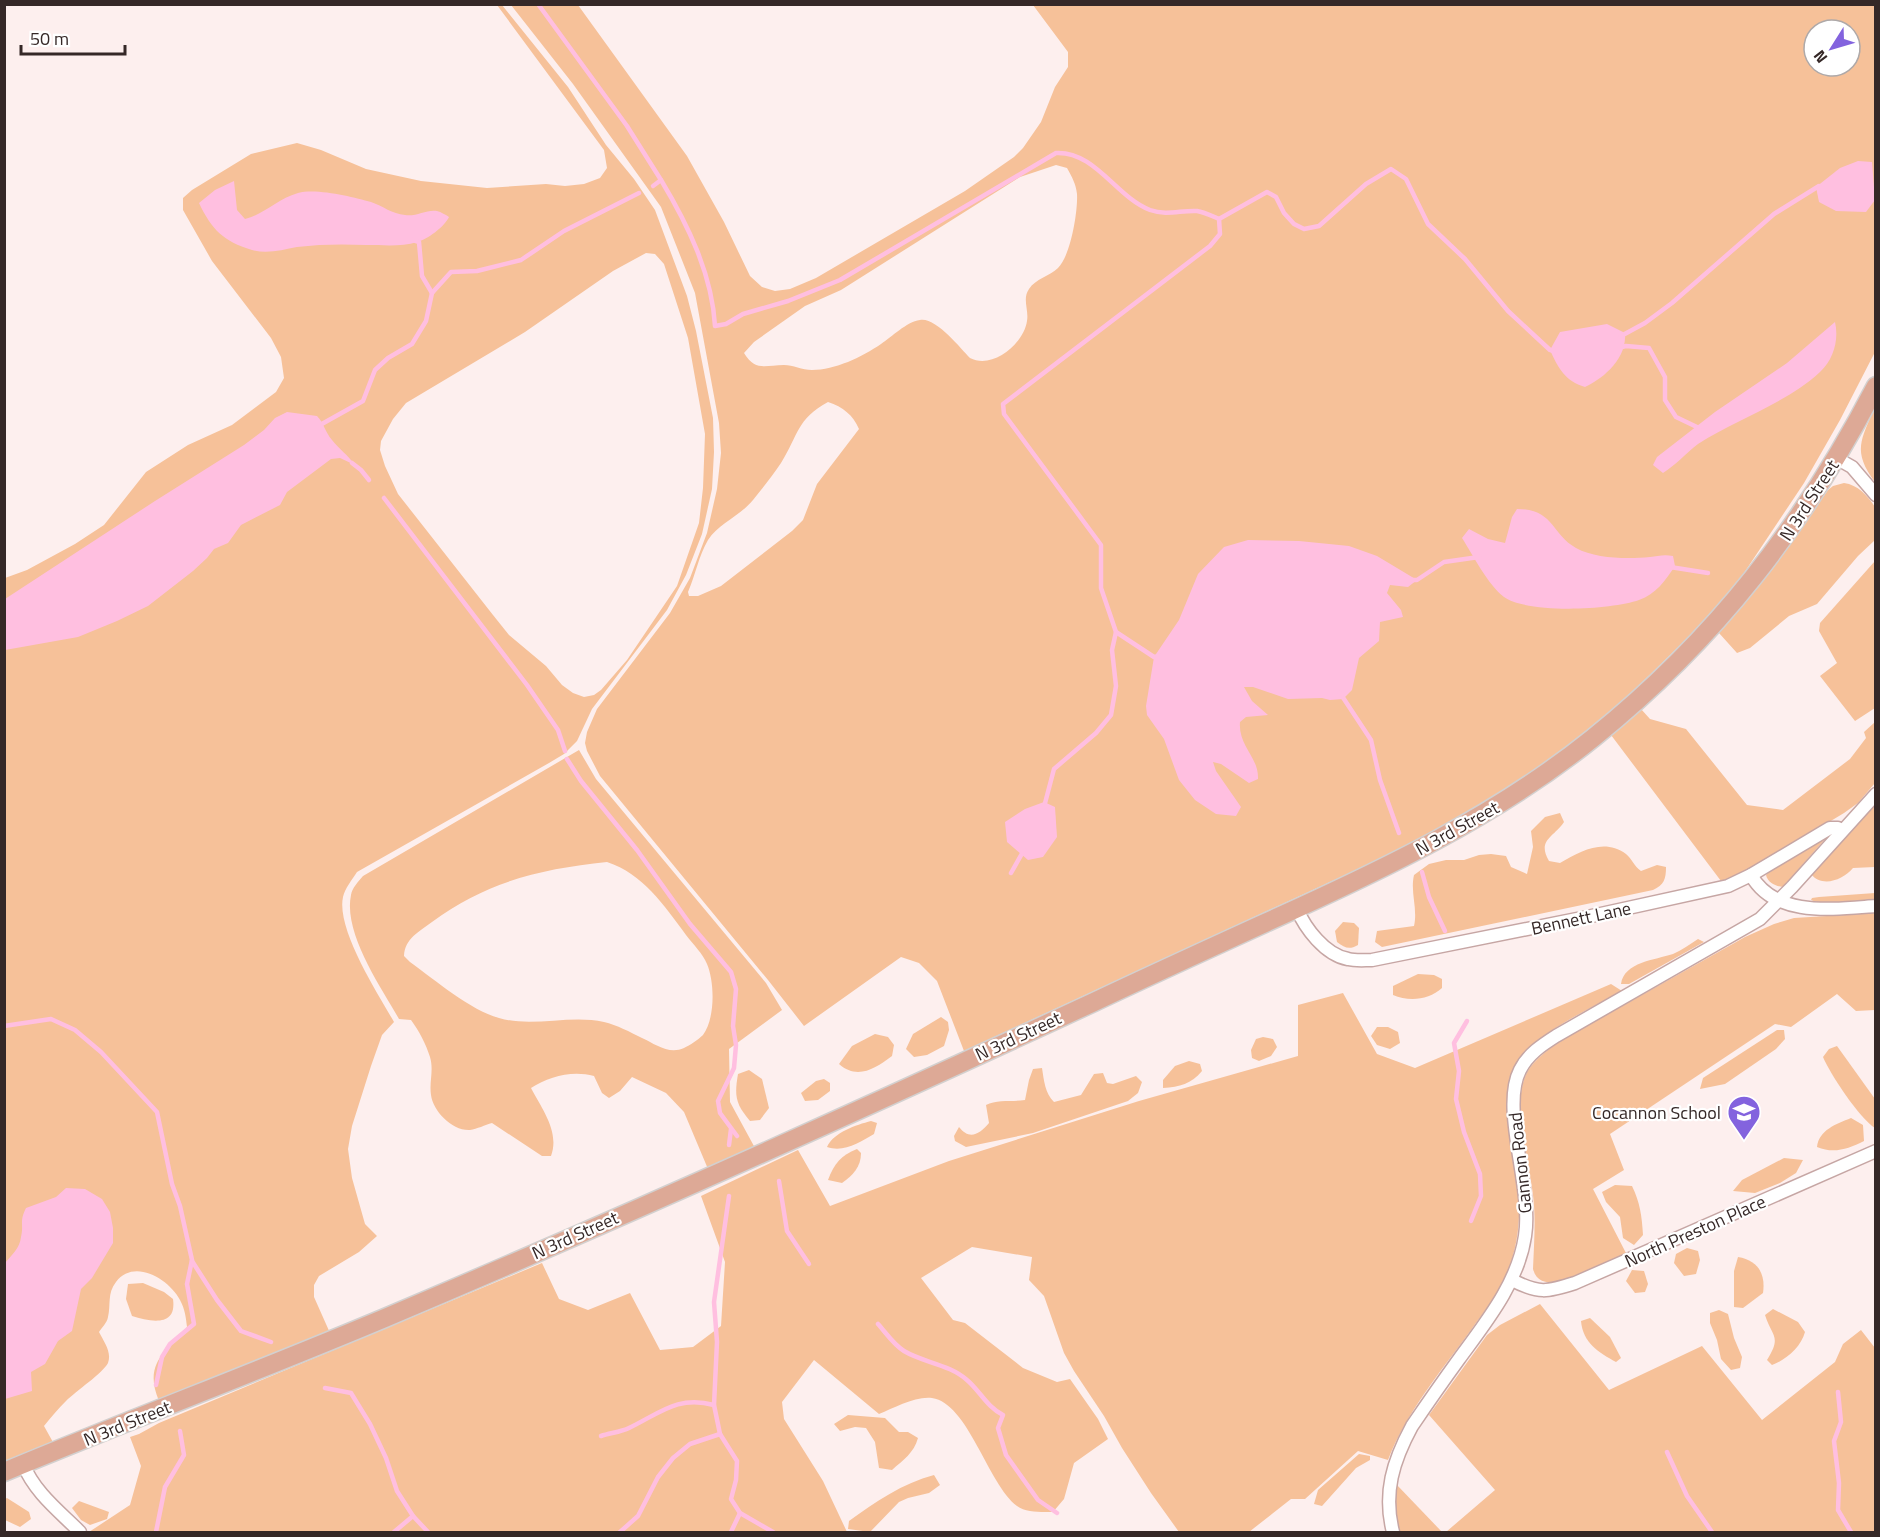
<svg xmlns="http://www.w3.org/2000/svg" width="1880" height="1537" viewBox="0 0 1880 1537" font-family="'Titillium Web',sans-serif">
<rect width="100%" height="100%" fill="#fdefee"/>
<g fill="#f6c199" fill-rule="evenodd">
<path d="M497,5h5l66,82 38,58 28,34 21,31 32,86 9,35 17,87 1,34 -2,37 -10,45 -16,41 -19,35 -75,99 -15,32 -13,13 -15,9 -192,109c-5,8 -12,16 -14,25 -7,32 35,97 51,125l-12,13 -11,31 -19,60 -4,23 4,29 13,46 12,12 -18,16 -40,24 -5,9v12l16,36 -171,68c-16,-38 7,-49 28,-74 -1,-9 -2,-18 -7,-27 -11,-21 -46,-42 -64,-18 -9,11 -5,23 -8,35 -1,6 -6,10 -9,15 5,10 13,20 9,31 -5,10 -32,28 -42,38 -8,8 -15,16 -22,25l10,18 -49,20v-886l22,-8 48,-26 29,-19 42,-53 42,-27 44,-20 44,-33 8,-14 -3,-21 -10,-19 -59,-77 -29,-51v-12l9,-8 59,-36 46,-11 24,7 45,19 55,12 66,7 59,-4 19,2 19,-2 16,-6 7,-10 -3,-18zM646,253l9,1 9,10 24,74 17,96 -2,54 -4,35 -22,63 -50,74 -26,30 -7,5 -10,2 -11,-4 -11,-8 -16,-19 -37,-31 -16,-20 -95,-121 -13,-28 -5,-16 1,-9 12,-22 13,-16 119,-71 88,-61z"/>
<path d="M511,5h67l109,151 37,66 26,54 12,11 13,4 15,-2 26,-11 149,-87 49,-34 9,-9 18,-26 14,-35 13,-20v-15l-35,-47h842v347l-35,68 -36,63 -62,93 -30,38 -87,85 -71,58 -48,32 -74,44 -52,26 -416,192 -27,-70 -18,-18 -18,-6 -97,69 -36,-46 -168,-204 -13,-25 -2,-8 2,-11 10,-23 73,-96 20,-35 17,-45 10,-44 4,-36 -2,-30 -24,-130 -34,-86 -88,-123zM1814,30h36v36h-36zM1056,165l11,3c5,9 9,16 10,26 1,17 -6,61 -19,74 -8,8 -23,11 -29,21 -7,10 0,21 -2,32 -3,22 -34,49 -57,37 -10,-10 -34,-41 -50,-38 -14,2 -28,17 -39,24 -19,13 -46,26 -69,26 -10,0 -19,-5 -28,-5 -19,0 -28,7 -40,-12l10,-11 51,-36 36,-16 179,-113zM828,402c15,5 25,13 31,27l-42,55 -14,36 -11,11 -71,55 -23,10h-9l-1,-4c7,-16 11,-37 20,-52 11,-17 31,-23 45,-40 10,-12 19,-24 28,-37 18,-29 15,-43 47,-61z"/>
<path d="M1875,407l1,75h-1c-23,-31 -14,-42 0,-75z"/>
<path d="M1844,483c14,2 23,12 31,24v33l-17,16 -41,48 -28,12 -39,32 -13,5 -18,-20 52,-62 57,-81 5,-4z"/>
<path d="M1875,561v147l-20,13 -35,-45 17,-13 -18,-32 1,-8z"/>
<path d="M1641,709l9,10 36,10 61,76 36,5 67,-51 16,-21 -2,-6 11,-10v61l-17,20 -14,10 -98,59 -25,9 -110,-146z"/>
<path d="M579,750l17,29 170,204 16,27 -53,39 1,53 25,46 -47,21 -24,-57 -18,-19 -34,-16 -12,14 -11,7 -7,-5 -8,-17c-21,-6 -45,0 -63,12 11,21 29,44 20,68h-9l-50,-33c-7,2 -15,6 -22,7 -18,1 -37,-19 -39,-35 -2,-13 3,-25 -1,-38 -4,-13 -11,-26 -19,-37l-12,-1c-18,-32 -56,-86 -48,-124 1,-7 7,-13 12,-19zM607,862c36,12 57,43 79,73 7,9 17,19 21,29 8,19 8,55 -4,71 -5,5 -13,10 -19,13 -15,7 -29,-4 -42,-10 -12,-6 -25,-13 -38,-16 -34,-8 -71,6 -105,-4 -29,-8 -64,-38 -89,-56l-6,-6c1,-18 15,-24 28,-34 54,-40 108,-53 175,-60z"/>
<path d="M1875,805v62l-22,1c-10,12 -31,20 -42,6z"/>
<path d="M1560,813l4,9c-11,16 -27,18 -15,39l11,2c21,-12 44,-25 66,-9 6,5 8,12 15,17l16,-6 9,2c0,12 -2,18 -13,23l-271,57 -7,-5 2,-11 37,-5c4,-18 -4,-33 0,-51l15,-11 17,-4h18l15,-5 12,-1 15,2 5,11 16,7 6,-27 -2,-16 14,-14z"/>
<path d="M1824,836l2,2 -43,49c-8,-1 -15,-4 -17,-12l3,-3z"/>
<path d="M1875,893v8l-54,3 -10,-4 1,-2 7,-1z"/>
<path d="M1875,913v97l-19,1 -19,-17 -46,33 -16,-3 -165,110 14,36 -31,19 34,66 -70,28c-12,0 -21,-2 -24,-14 1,-25 3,-50 0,-74 -4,-35 -24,-95 -4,-126 11,-16 30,-27 47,-37l169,-95 29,-13 20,-6z"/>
<path d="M1343,922l11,1 5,5 -1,17c-9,5 -13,3 -21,-3l-2,-11z"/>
<path d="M1698,939l6,3 -75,42h-8c3,-22 34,-24 52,-30 9,-4 17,-10 25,-15z"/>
<path d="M1418,974l16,1 8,4v9c-13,12 -33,14 -49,7v-9z"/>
<path d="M1611,984l11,7c-33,19 -73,35 -99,64 -33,36 -5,106 -4,150 1,24 -4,50 -13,71 -9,20 -23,37 -35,54 -30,41 -65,83 -83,130l-30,-9 -53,48h-14l-42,33h-70l-28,-39 -29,-45 -18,-32 -30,-45 -10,-18 -20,-57 -15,-16 3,-23 -60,-10 -51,31 32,42 12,3 58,45 34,14 13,-3 28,40 10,20 -34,24 -10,36 -11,13c-11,0 -27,1 -36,-6 -29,-22 -49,-103 -85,-108 -17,-2 -38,10 -53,16l-65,-54 -32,42 2,17 39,62 24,51h-758l41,-27 11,-39 -11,-29 9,-3 20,-11 383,-160 17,36 29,11 42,-17 30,57 33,-3 28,-21 4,-64 -24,-66 97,-46 32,56 119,-45 190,-60 159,-45v-51l45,-12 34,61 38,14z"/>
<path d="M941,1017l7,5 1,8 -5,16 -17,9 -13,2 -8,-8 7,-15z"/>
<path d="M1377,1027h11l10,5 2,11 -10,6 -13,-4 -6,-9z"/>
<path d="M1777,1030h7l1,9 -9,10 -51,35 -25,5 3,-11z"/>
<path d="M875,1034l13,3 6,8 -2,11c-17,13 -35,24 -53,8l13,-18z"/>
<path d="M1263,1037l10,2 4,8 -6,9 -12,5 -7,-3 -1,-8 5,-11z"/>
<path d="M1837,1046l38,53v29c-15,-9 -45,-54 -52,-71l6,-8z"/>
<path d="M1189,1061l11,3 2,7c-11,13 -22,16 -39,17v-8l12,-14z"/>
<path d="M1042,1068c2,13 3,25 12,34l27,-7 13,-21 9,-1 4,10 6,1 23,-8 6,6 -4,11 -10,8 -95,32 -67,14 -11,-6 -1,-5 5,-9c10,13 20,8 30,-4l-3,-18c11,-6 26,-3 39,-5l4,-20 4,-11z"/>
<path d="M749,1070l13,9 7,29 -9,12 -10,1c-14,-17 -16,-24 -12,-47z"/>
<path d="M824,1079l6,4v8l-12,9 -13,1 -4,-8 15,-12z"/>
<path d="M1851,1118l12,7 1,16c-16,8 -30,13 -47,6 2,-17 19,-23 34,-29z"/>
<path d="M871,1121l6,2 -3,11c-14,8 -30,19 -47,13 7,-15 29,-22 44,-26z"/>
<path d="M857,1149l4,4c0,14 -8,22 -19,30l-14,-3c6,-16 13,-25 29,-31z"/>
<path d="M1784,1158l19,2 -7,13 -16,10 -25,10 -22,-2 9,-11z"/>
<path d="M1615,1185l17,1c8,16 10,31 11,49l-9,10 -11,-7 -3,-21 -14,-15 -4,-10z"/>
<path d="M1687,1248l11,3 2,9 -4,14 -12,2 -10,-13 2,-9z"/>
<path d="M1738,1257c19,3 28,16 25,36l-20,15 -9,-1v-36z"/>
<path d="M1632,1270l12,1 4,13 -3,8 -10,1 -9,-12z"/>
<path d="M143,1283l21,9 9,7c4,28 -22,23 -41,17l-6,-17 2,-15z"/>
<path d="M1540,1304l69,86 93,-44 60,74 73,-58 8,-18 18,-14 14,18v184h-429l49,-42 -66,-75 58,-80 13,-10z"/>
<path d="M1773,1309l25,13 7,10c-4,15 -19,28 -33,33l-5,-5c15,-24 5,-23 -2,-45z"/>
<path d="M1719,1310l9,4 6,24 8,19 -2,11 -9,2 -10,-11 -4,-19 -7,-17v-10z"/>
<path d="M1590,1318l20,19 11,21 -5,4c-18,-10 -33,-19 -35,-41z"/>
<path d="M848,1415l37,3 14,14h9l10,6c-4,15 -15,22 -26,32l-13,-2 -4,-26 -9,-14 -11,-1 -15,4 -6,-7z"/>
<path d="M1359,1454l11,2v4l-14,8 -34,38 -8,-2 4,-14z"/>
<path d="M934,1475l6,10 -11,8 -21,5 -9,4 -29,30 -22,-3 1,-8c26,-19 54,-38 85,-46z"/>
<path d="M1396,1484l46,48h-42l-5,-21z"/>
<path d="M7,1498l22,14 2,7 -11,8 -15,-7v-21z"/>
<path d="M79,1501l30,11 -2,7 -17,6 -9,-5 -9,-12z"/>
</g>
<g fill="#ffbfe0">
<path d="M1858,161l14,1 3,38 -9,12 -30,-1 -17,-9 -3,-15 24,-19z"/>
<path d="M234,181l3,29 8,9c20,-5 32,-20 53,-26 19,-5 55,4 73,9 12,4 21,12 34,13 11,2 22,-6 32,-4 4,1 9,4 12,6 -5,10 -21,22 -32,25 -15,5 -34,3 -50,3 -23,-1 -47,-1 -70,2 -15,3 -30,7 -45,3 -29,-9 -40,-20 -53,-47l16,-13z"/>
<path d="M1835,322c4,17 -1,37 -15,50 -33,31 -83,47 -122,72 -12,9 -22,21 -35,29l-10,-8 4,-8 58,-45 72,-49z"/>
<path d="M1607,324l18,9c2,24 -19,44 -40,54 -20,-6 -27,-19 -35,-37l10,-18z"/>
<path d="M287,412l30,4c7,7 8,16 15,24 7,9 16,15 23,25l-15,-7 -9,1 -44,33 -7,13 -39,20 -13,18 -14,6 -7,9 -14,13 -45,35 -31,15 -39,16 -73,13v-51l150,-98 89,-56 20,-15 11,-12z"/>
<path d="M1517,509c37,0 34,25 59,39 20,11 52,11 74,9 8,-1 14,-3 23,-1l2,10c-10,15 -19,28 -36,34 -28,10 -111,14 -135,-3 -16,-12 -31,-42 -42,-59l7,-9 19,10 17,4 7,-26z"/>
<path d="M1248,540l51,1 50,5 28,10 40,24 -9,7 -18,-2 -3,8 14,17 2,7 -23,5 -1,19 -20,17 -7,32 -9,9 -13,1 -8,-2 -34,1 -35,-12h-9l8,14 16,14 -22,2 -6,5c-2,24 19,35 18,57l-9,4 -28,-19 -8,-2 3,9 25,36 -5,9 -20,-2 -21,-14 -16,-20 -15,-41 -17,-24 -1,-9 8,-49 25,-37 19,-46 26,-27z"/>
<path d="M1044,802l11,5 2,30 -14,20 -15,3 -21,-18 -2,-20 20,-13z"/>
<path d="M66,1188l19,1 17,10 8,13 3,16v15l-21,35 -11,11 -9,42 -14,10 -13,23 -14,8 1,19 -27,8v-136c6,-7 15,-15 16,-26 3,-13 -2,-15 5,-29l30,-11z"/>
</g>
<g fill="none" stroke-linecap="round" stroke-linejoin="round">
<g stroke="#ffbfe0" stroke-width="4.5">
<path d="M538,4l89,122 34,54 -8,6"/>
<path d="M661,180c27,45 51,94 54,146l11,-2 17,-10 45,-13 52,-21 216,-127c39,-2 60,44 94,57 17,6 31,0 47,1 7,1 15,5 22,8l1,15 -10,12 -207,158 1,10 97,131v43l15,44 38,25 6,-1"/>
<path d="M1219,219l48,-27 9,5 8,16 10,11 10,5 15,-3 47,-42 25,-15 15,10 22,45 37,35 43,52 42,39 5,2"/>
<path d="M413,240l6,2 3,34 10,17"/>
<path d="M1621,336l24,-13 27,-20 102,-89 45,-28"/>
<path d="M1622,347l4,-1 23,2 16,29v23l11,17 23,11"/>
<path d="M320,425l43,-24 12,-31 13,-12 24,-14 14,-23 6,-28 19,-21 26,-1 44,-11 43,-29 75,-38"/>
<path d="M352,463l9,7 8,10"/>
<path d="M384,498l143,187 31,45 7,21"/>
<path d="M1670,567l38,6"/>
<path d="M1412,580h5l27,-18 35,-5"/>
<path d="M1340,693l31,47 9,40 19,53"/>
<path d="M567,759l14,22 56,69 53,74 41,48 5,17 -3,37 3,19 -2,23 -16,33 2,12 17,23"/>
<path d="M1044,807l10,-38 42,-36 15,-18 5,-29 -4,-36 4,-18"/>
<path d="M1422,872l7,25 16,34"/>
<path d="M1011,873l13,-23"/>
<path d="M1467,1021l-13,22 5,28 -3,28 8,33 16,42 1,22 -10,25"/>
<path d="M4,1026l47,-7 24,11 26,22 56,60 15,72 8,22 12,54 -5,24 7,40 -24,20 -8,13 -6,28"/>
<path d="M729,1145l2,-16"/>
<path d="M779,1181l8,50 22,33"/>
<path d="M729,1196l-15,106 3,40 -3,63 6,29 17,27 -1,19 -5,19 9,14 33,19"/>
<path d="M192,1261l25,39 24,31 30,11"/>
<path d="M878,1324c8,9 16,21 26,27 20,12 45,13 63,29 13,11 20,27 36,35l-5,13 8,27 32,45 19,13"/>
<path d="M325,1388l26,5 19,31 16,34 11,33 16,25 15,16"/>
<path d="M1838,1392l3,30 -7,19 5,42 -1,27 13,22"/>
<path d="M601,1436c9,-3 20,-4 28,-8 31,-15 49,-33 85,-23"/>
<path d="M1667,1452l20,44 25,36"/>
<path d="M156,1532l9,-45 19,-32 -4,-24"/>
<path d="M394,1532l19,-16"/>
<path d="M620,1532l18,-16 20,-39 15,-19 17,-14 30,-10"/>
<path d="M731,1532l9,-19"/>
</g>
<g stroke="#c6a6a4" stroke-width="15">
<g id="minor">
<path d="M1836,458l16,9 24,28"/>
<path d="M1751,875c24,43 83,34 125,31"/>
<path d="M1297,909c8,19 28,46 51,50 8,2 16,1 24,1l215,-43 141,-31 23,-11 79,-47h8l4,2"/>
<path d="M1512,1280c27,14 35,12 63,3l301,-132"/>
<path d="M23,1464c12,29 36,47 57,68"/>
<path d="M1393,1532c-10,-39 0,-71 19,-106 15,-22 31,-45 47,-67 27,-37 59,-76 66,-123 8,-48 -25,-127 -5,-166 8,-16 22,-25 36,-34l204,-117 32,-32 84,-93"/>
</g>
</g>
<g stroke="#d3d0cf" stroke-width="21">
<path id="primary" d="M4,1472c127,-53 255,-101 381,-154 238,-101 474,-207 709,-316 57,-27 114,-53 171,-79 115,-52 230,-106 328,-185 123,-99 210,-212 283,-352"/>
</g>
<use href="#minor" stroke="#fff" stroke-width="12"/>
<use href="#primary" stroke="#dda996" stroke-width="18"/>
</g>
<defs>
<g id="school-pin" transform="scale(1.725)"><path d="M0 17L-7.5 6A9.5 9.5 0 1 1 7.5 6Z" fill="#8363de" stroke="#fff"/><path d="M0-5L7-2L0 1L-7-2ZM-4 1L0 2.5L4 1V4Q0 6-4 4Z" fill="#fff"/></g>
</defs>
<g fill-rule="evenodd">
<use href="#school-pin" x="1744" y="1112"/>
</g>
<g text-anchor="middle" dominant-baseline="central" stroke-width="4.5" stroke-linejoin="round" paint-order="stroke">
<g font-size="18" fill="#352827" stroke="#fff">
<text transform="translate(1809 500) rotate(-57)">N 3rd Street</text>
<text transform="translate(1457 828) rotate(-29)">N 3rd Street</text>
<text transform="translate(1581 918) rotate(-12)">Bennett Lane</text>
<text transform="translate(1018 1036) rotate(-25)">N 3rd Street</text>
<text transform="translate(1520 1163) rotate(-96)">Gannon Road</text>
<text transform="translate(1695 1231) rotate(-24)">North Preston Place</text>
<text transform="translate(575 1235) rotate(-24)">N 3rd Street</text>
<text transform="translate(127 1423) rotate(-22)">N 3rd Street</text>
</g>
<g font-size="18" fill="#352827" stroke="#fff" text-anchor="end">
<text x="1721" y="1112">Cocannon School</text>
</g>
</g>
<rect width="1880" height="1537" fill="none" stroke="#352827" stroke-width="12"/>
<g transform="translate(1832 48) rotate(233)"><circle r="28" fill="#ffffff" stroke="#aea9a9" stroke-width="1.5"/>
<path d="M0-4.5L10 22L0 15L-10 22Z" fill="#8363de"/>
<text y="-9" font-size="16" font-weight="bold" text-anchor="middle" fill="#352827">N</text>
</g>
<path d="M21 45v9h104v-9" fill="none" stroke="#352827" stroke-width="3"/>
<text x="30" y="45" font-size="18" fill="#352827" stroke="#ffffff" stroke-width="4.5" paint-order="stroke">50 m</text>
</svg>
